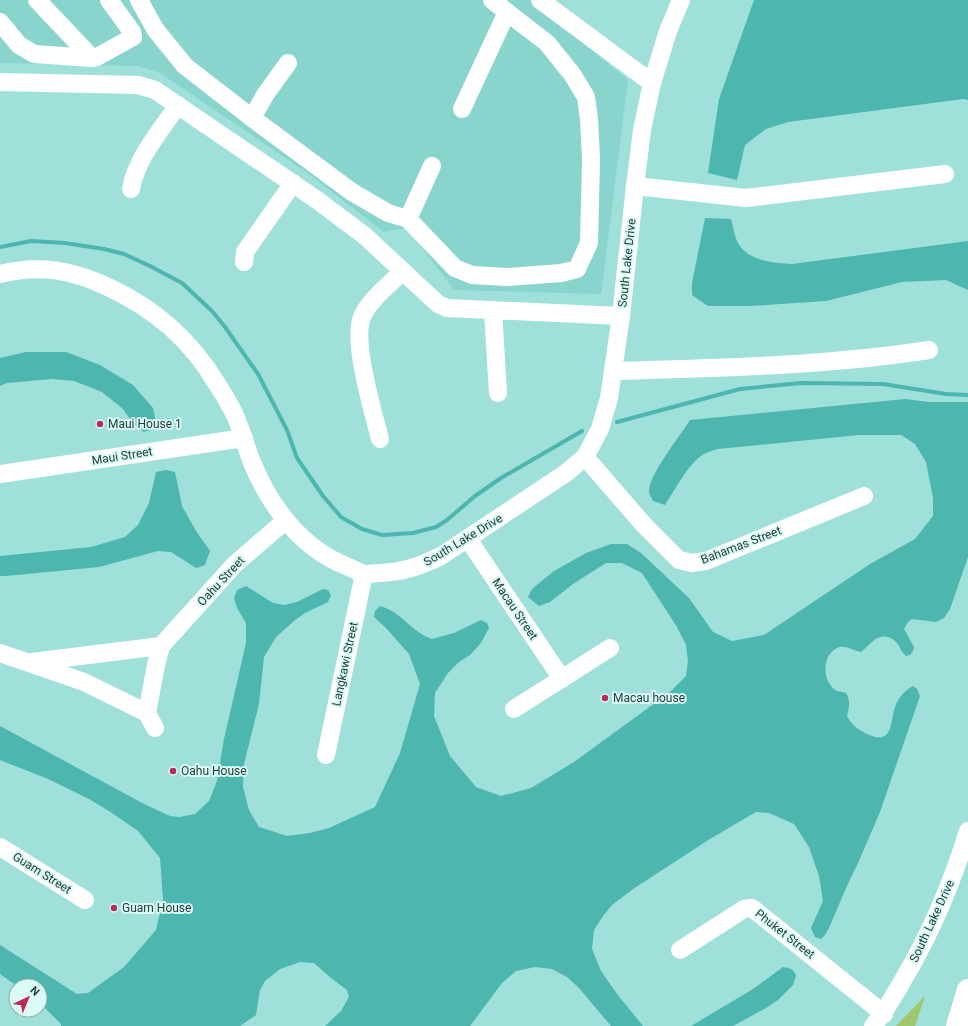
<svg xmlns="http://www.w3.org/2000/svg" width="968" height="1026" viewBox="0 0 968 1026" font-family="Roboto,sans-serif">
<rect width="100%" height="100%" fill="#9fe0da"/>
<path fill="#8ad4ce" d="M0,0h530l98,80 -27,214 -147,-4 -47,-62 -23,4 -78,-60 -146,-99 -22,-7 -138,-3z"/>
<path fill="#9ec76e" d="M925,996l-10,30h-19z"/>
<g fill="#4cb6af">
<path d="M754,0h214v100l-5,-1 -175,23 -22,7 -21,16 -8,35 -29,-7 11,-74z"/>
<path d="M705,218l26,1c2,7 3,15 6,22 9,20 36,22 55,23l176,-23v49l-22,-10 -44,2 -76,19 -75,5h-43l-16,-11v-12z"/>
<path d="M26,352h40l34,13 33,20 20,23 3,15 -6,7 -6,2 -9,-6 -12,-17 -21,-17 -28,-11 -22,-2 -45,4 -7,3v-28z"/>
<path d="M905,399l24,3h39v155l-18,52 -6,9 -8,4 -24,-3 -4,3 -4,7 10,18 -1,4 -3,4 -4,1c-5,-5 -6,-9 -10,-14 -2,-2 -4,-4 -8,-5 -12,-3 -18,8 -27,15 -7,-1 -17,-8 -24,-4 -16,8 -15,35 0,43 3,1 7,1 9,2 5,8 3,15 1,23 5,9 10,13 20,18 26,12 23,-11 28,-27 3,-9 10,-17 18,-21l4,3 3,7 -40,116 -22,51 -12,25 -17,40 -4,7 -4,4 -6,-2 -4,-9 12,-27 -4,-25 -10,-29 -15,-23 -25,-11 -13,-1 -46,27 -77,50 -21,16 -9,11 -9,14 -2,19 9,22 16,23 26,32h-32l-32,-38 -12,-11 -15,-8 -17,-2 -19,4 -14,12 -32,43h-145l16,-15 8,-14 -2,-7 -16,-12 -17,-15 -14,-1 -20,7 -15,12 -5,9 -4,25 -16,11h-179v-2l-21,-21v-17h-23l-17,-12v-29l77,49 11,-1 36,-26 32,-37 7,-31 -3,-41 -22,-27 -29,-20 -20,-12 -41,-20 -48,-19v-34l144,78 26,12 9,1 16,-3 14,-13 8,-20 7,-42 22,-96v-20l-9,-15 -3,-10 3,-8 9,-4 27,17 11,2 13,-3 26,-13 5,1 3,5 -3,7 -23,11 -11,8 -18,16 -12,20 -5,47 -15,60 -1,23 6,23 10,17 28,9 23,-3 19,-5 46,-21 25,-54 20,-69 -11,-30 -23,-26 -12,-11 1,-6 5,-5c17,4 26,18 40,27 4,3 8,4 12,6l22,-6 27,-13 6,3 2,5 -8,15 -11,12 -11,7 -11,11 -13,20 -1,23 16,40 26,31 25,9 30,-8 43,-26 96,-70 16,-16 2,-15 -2,-16 -9,-18 -35,-54 -20,-10h-16l-33,21 -23,18 -11,4 -11,-9 4,-8 22,-18 32,-18 25,-9h16l14,9 48,45 24,34 19,9 32,-6 106,-71 45,-25 18,-23v-18l-7,-36 -11,-18 -14,-9h-42l-141,14c-4,1 -8,2 -12,4 -16,7 -31,37 -41,52l-12,-4c-1,-3 -4,-6 -4,-9 -1,-16 31,-56 41,-72z"/>
<path d="M166,470l9,2 7,34 14,25 14,20 -5,14 -9,3 -25,-16 -13,-1 -59,16 -93,9h-6v-20l91,-9 34,-10 13,-12 11,-22 7,-31z"/>
<path d="M783,967c7,1 11,2 13,9l-3,9 -15,15 -12,8 -33,18h-42l62,-37z"/>
</g>
<g fill="none" stroke-linecap="round" stroke-linejoin="round">
<g stroke="#4cb6af" stroke-width="4">
<path d="M0,247l31,-6 34,2 39,6 20,5 28,13 30,16 30,28 13,16 33,47 29,56 10,28 26,38 18,21 21,12 20,6 31,-2 23,-6 11,-7 28,-24 26,-18 81,-47"/>
<path d="M617,422l123,-33 61,-6 82,1 63,10 22,1"/>
</g>
<g stroke="#fff" stroke-width="18">
<path d="M37,0l55,58"/>
<path d="M139,0l16,29 30,37 67,52 100,74 36,21 20,6 47,49 17,7 35,2 54,-4 16,-4 12,-26 2,-84 -2,-40 -3,-22 -14,-23 -25,-31 -40,-31"/>
<path d="M540,0l112,83"/>
<path d="M0,22l19,23 15,9 58,4 5,-1 36,-20 -1,-5 -23,-32"/>
<path d="M0,82l138,3 17,5 162,110 48,36 73,68 9,4 174,8"/>
<path d="M462,109l45,-97 -15,-12"/>
<path d="M252,118l13,-23 23,-32"/>
<path d="M635,186l111,12 199,-24"/>
<path d="M131,189c5,-30 30,-59 47,-84"/>
<path d="M408,219l24,-53"/>
<path d="M244,262l1,-10 48,-69"/>
<path d="M0,274c39,-10 72,-4 108,13 47,22 82,52 109,97 6,9 12,19 17,29 8,17 12,36 20,54 18,42 48,81 92,99 6,2 13,7 19,8 5,0 11,-1 15,-1 24,-1 40,-7 61,-17l125,-83 19,-16 15,-28 9,-31 12,-82 14,-130 7,-56 10,-47 16,-52 13,-31"/>
<path d="M493,311l5,82"/>
<path d="M613,371c105,-3 212,-5 316,-21"/>
<path d="M380,439c-7,-28 -28,-97 -18,-122 8,-18 27,-32 41,-46"/>
<path d="M585,457l59,68 35,35 13,3 14,-2 158,-65"/>
<path d="M0,474l244,-36"/>
<path d="M468,539l94,140"/>
<path d="M0,653l84,29 63,31 8,15"/>
<path d="M32,662l129,-16"/>
<path d="M514,709l96,-61"/>
<path d="M147,713l9,-48 5,-19 74,-82 50,-43"/>
<path d="M326,755l38,-181"/>
<path d="M0,847l85,53"/>
<path d="M680,950l64,-41 8,-1 132,106"/>
<path d="M873,1026c12,-14 21,-30 30,-46 28,-47 49,-97 65,-149"/>
</g>
<path stroke="#fff" stroke-width="22" d="M957,1026l11,-36"/>
</g>
<g fill="#b92a55" stroke="#dafaf6" stroke-width="1.5">
<circle cx="100" cy="424" r="4"/>
<circle cx="605" cy="698" r="4"/>
<circle cx="173" cy="771" r="4"/>
<circle cx="114" cy="908" r="4"/>
</g>
<g text-anchor="middle" dominant-baseline="central" stroke-width="4" stroke-linejoin="round" paint-order="stroke">
<g font-size="12" fill="#233e3c" stroke="#dafaf6">
<text transform="translate(627 263) rotate(-84)">South Lake Drive</text>
<text transform="translate(122 456) rotate(-9)">Maui Street</text>
<text transform="translate(463 540) rotate(-31)">South Lake Drive</text>
<text transform="translate(741 545) rotate(-21)">Bahamas Street</text>
<text transform="translate(221 581) rotate(-47)">Oahu Street</text>
<text transform="translate(515 609) rotate(56)">Macau Street</text>
<text transform="translate(345 664) rotate(-78)">Langkawi Street</text>
<text transform="translate(42 873) rotate(32)">Guam Street</text>
<text transform="translate(932 921) rotate(-65)">South Lake Drive</text>
<text transform="translate(785 934) rotate(38)">Phuket Street</text>
</g>
<g font-size="12" fill="#233e3c" stroke="#dafaf6" text-anchor="start">
<text x="108" y="424">Maui House 1</text>
<text x="613" y="698">Macau house</text>
<text x="181" y="771">Oahu House</text>
<text x="122" y="908">Guam House</text>
</g>
</g>
<g transform="translate(28 998) rotate(44)"><circle r="19" fill="#dafaf6" stroke="#91afac"/>
<path d="M0-3L7 15L0 10L-7 15Z" fill="#b92a55"/>
<text y="-6" font-size="11" font-weight="bold" text-anchor="middle" fill="#233e3c">N</text>
</g>
</svg>
